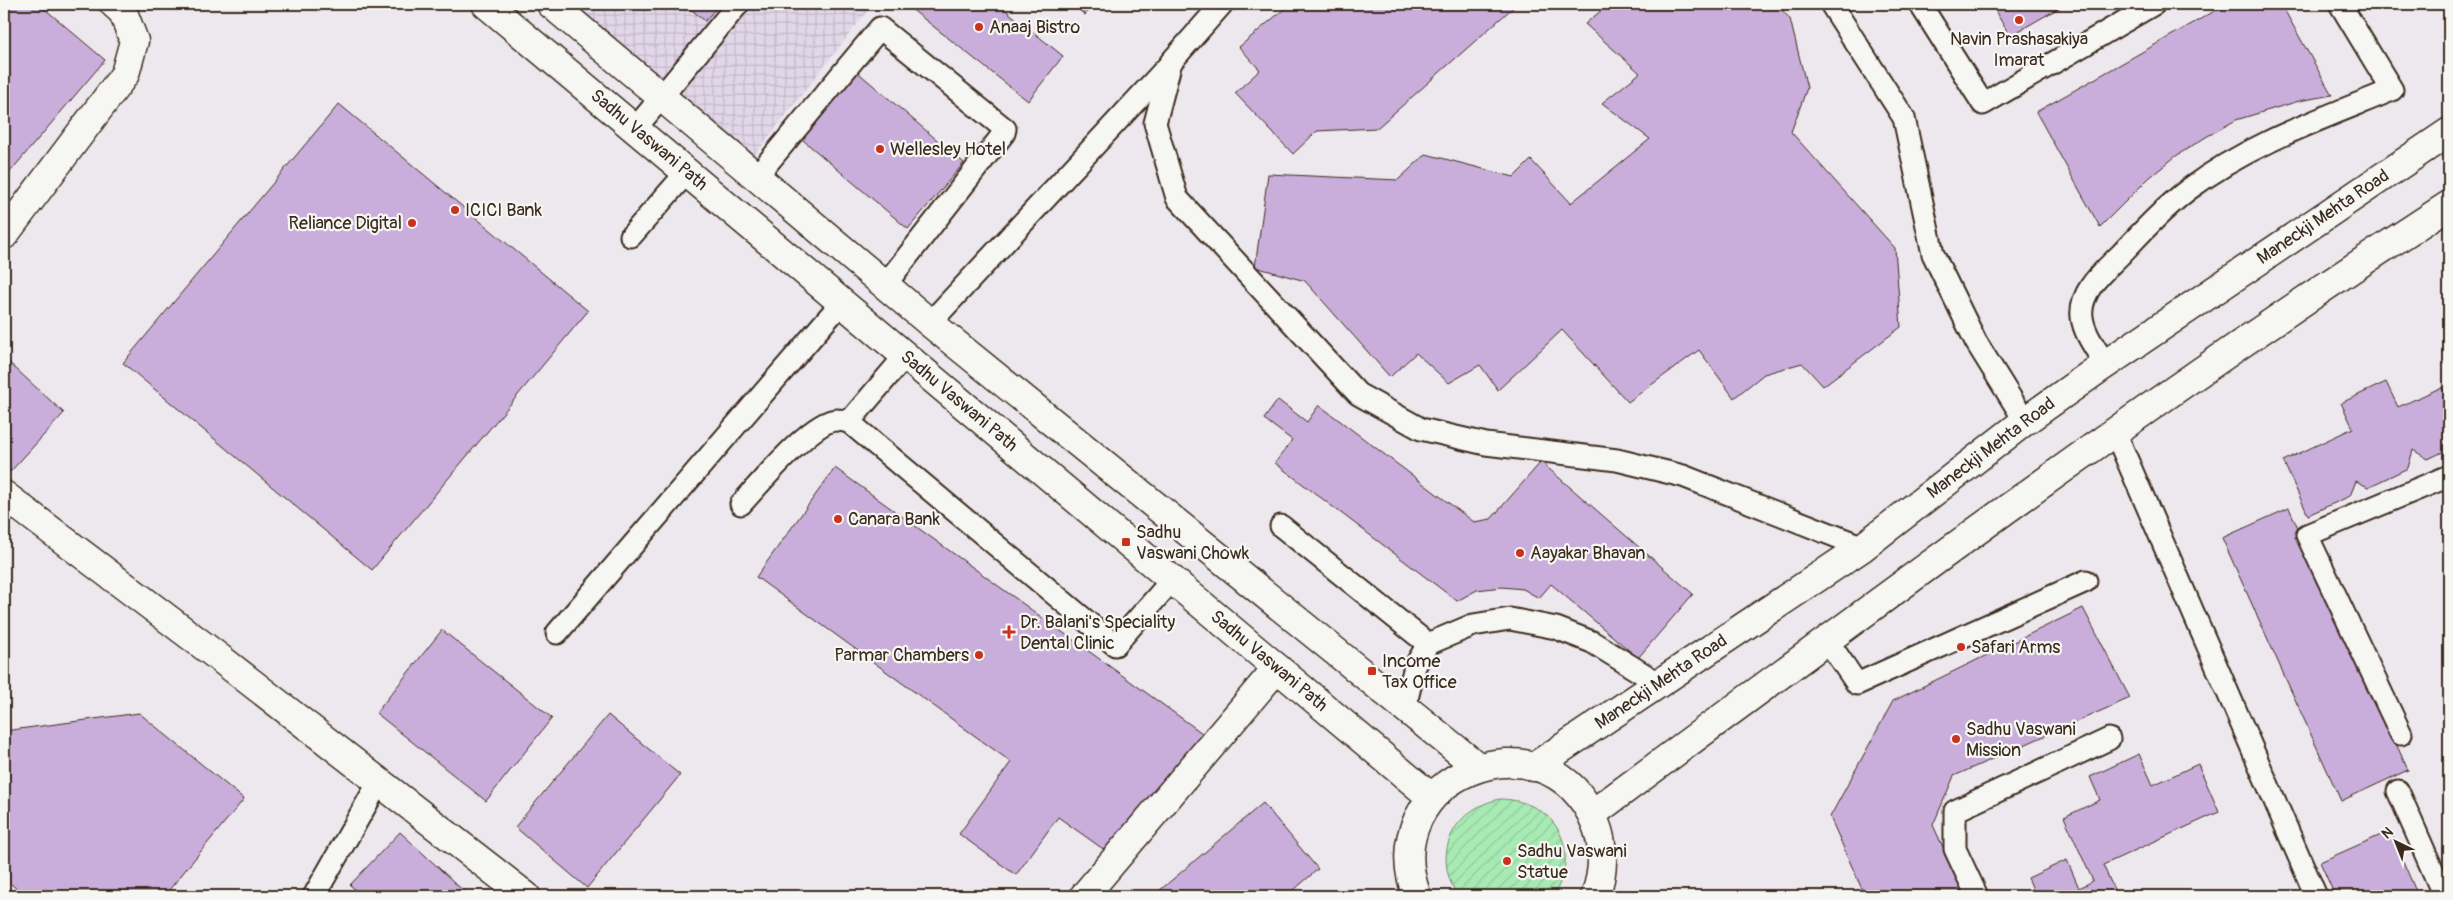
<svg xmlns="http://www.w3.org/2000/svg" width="2453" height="900" viewBox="0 0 2453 900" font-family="Pangolin,sans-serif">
<defs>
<pattern id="industrial-grid" width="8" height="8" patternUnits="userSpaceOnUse" patternTransform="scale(1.25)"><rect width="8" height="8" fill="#e2d7e8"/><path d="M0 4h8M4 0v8" fill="none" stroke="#c3b9c7"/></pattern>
<pattern id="garden-furrows" width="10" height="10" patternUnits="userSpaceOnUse" patternTransform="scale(1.25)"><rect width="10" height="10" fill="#a7eab4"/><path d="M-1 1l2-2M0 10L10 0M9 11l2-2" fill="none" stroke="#91c99a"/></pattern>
</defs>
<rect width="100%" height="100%" fill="#ede8ed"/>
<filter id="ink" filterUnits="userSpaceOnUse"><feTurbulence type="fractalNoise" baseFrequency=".02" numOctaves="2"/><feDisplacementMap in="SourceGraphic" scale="10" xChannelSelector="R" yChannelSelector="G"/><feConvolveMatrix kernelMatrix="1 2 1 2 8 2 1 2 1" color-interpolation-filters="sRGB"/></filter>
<g filter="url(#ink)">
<path fill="url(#industrial-grid)" d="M569,4h304l-120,153z"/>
<path fill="url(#garden-furrows)" stroke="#718a69" d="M1500,799c55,1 83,50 53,97h-95c-27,-41 -6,-87 42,-97z"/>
<g fill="#c9aedb" stroke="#3b2a1e">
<path d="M4,4h35l66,56 -101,119z"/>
<path d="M685,4h34l-14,17z"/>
<path d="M905,4h93l65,52 -35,45z"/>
<path d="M1072,4h22l-9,11z"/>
<path d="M1290,4h227l-140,124 -60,3 -24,23 -58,-61 25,-23 -21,-23z"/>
<path d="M1609,4h168l13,15 17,69 -16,44 104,116 6,79 -78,59 -21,-23 -38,11 -30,24 -35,-48 -71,52 -66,-72 -64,60 -18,-25 -31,18 -33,-30 -26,24 -85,-96 -50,-14 13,-93 130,6 28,-26 88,23 17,-17 40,43 79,-64 -48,-36 38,-30 -55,-49z"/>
<path d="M1991,4h75l-56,32z"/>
<path d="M2227,4h54l51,91 -33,6 -63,19 -30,17 -30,19 -27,22 -49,49 -64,-115z"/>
<path d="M854,69l110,94 -56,66 -111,-94z"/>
<path d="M339,104l249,207 -216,259 -249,-207z"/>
<path d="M4,358l60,55 -54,59 -6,-7z"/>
<path d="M2386,382l12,25 44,-20 7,17v45l-21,10 -15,-9 -5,18 -40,19 -12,-6 -6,15 -42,19 -25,-54 70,-33 -12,-25z"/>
<path d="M1278,400l29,22 12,-17 155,117 17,-3 50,-57 152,132 -55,64 -87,-74 -12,14 -16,-9 -21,-2 -25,3 -20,11 -182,-138 17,-23 -28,-21z"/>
<path d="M835,468l367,265 -89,123 -55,-39 -42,58 -57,-41 52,-72 -255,-185z"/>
<path d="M2289,508l119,262 -67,31 -119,-263z"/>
<path d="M2083,608l47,90 -176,78 -21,49 32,71h-100l-35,-79 63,-116z"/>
<path d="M442,630l110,88 -66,83 -110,-88z"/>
<path d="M139,713l105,86 -80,97h-139l-21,-18v-147z"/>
<path d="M608,715l72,60 -93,113 -72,-61z"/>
<path d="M2139,754l14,31 45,-21 21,48 -116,53 14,31h-81l-8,-18 39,-18 12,28 14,-7 -29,-64 36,-17 -10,-23z"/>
<path d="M1263,803l55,66 -31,27h-134z"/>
<path d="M2390,831l28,65h-83l-15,-34z"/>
<path d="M400,832l69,64h-107l-12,-11z"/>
</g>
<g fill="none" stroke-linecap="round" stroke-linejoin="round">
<g stroke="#3b2a1e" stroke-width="25">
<g id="lane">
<path d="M1222,4l-51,58 -16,61 22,75 181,196 63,35 65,15 131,16 66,16 180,71"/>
<path d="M1831,4l73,114 29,136 43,88 49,79"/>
<path d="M1920,4l63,100 171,-100"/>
<path d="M635,129l103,-125"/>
<path d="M756,177l124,-149 125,101 -1,4 -119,152"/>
<path d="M631,236l56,-64"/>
<path d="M930,323l240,-259"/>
<path d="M2105,364c-8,-14 -21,-30 -23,-47 -3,-26 22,-46 38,-62 22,-23 44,-47 69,-66 61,-46 133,-70 203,-99l-52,-86"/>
<path d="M849,422l56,-66"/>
<path d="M2115,432l201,464"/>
<path d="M741,504c18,-19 71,-84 96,-84 4,0 8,1 12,2l266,223 57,-65"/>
<path d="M1281,526l147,118"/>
<path d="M557,633l285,-331"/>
<path d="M1827,640l30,44 229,-103"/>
<path d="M1405,707l10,-41 13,-22 45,-19 37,-6 46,9 36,14 66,41"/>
<path d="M2401,734l-94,-199 142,-59"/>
<path d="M2398,791l46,105"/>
<path d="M314,896l65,-114"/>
<path d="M1977,896l-22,-47v-38l154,-72"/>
</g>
</g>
<g stroke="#3b2a1e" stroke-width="31">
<g id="street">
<path d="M4,235l121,-161 9,-33 -11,-29 -9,-8"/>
<path d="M4,495l213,161 309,240"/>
<path d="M1084,896l193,-228"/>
</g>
</g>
<g stroke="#3b2a1e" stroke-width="31">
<g id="secondary">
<path d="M486,4l945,793"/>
<path d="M551,4l379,319 548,444"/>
<path d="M1534,767l329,-220 162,-126 72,-51 352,-238"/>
<path d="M1592,814c282,-209 563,-419 857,-609"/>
<path d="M1417,896c-46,-119 129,-190 178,-74 10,24 9,51 0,74"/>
</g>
</g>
<use href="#lane" stroke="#f6f6f2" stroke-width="21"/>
<use href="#street" stroke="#f6f6f2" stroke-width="28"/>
<use href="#secondary" stroke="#f6f6f2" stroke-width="28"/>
</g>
</g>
<g fill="#c8321e" stroke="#f6f6f2" stroke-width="2">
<circle cx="2019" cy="20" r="5"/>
<circle cx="979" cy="27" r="5"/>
<circle cx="880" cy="149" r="5"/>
<circle cx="455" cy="210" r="5"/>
<circle cx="412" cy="223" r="5"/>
<circle cx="838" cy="519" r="5"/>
<rect x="1121" y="537" width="10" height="10" rx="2.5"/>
<circle cx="1520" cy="553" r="5"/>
<path d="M1006.5 624.5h5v5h5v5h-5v5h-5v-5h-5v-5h5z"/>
<circle cx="1961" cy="647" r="5"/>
<circle cx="979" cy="655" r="5"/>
<rect x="1367" y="666" width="10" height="10" rx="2.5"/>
<circle cx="1956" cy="739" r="5"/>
<circle cx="1507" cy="861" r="5"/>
</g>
<g text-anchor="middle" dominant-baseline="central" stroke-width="4.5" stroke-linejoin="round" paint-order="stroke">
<g font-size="18" fill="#3b2a1e" stroke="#f6f6f2" text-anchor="start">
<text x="989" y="27">Anaaj Bistro</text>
<text x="2019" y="39" text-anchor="middle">Navin Prashasakiya<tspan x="2019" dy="21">Imarat</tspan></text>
<text x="890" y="149">Wellesley Hotel</text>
<text x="465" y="210">ICICI Bank</text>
<text x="402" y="223" text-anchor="end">Reliance Digital</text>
<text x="848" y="519">Canara Bank</text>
<text x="1136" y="532">Sadhu<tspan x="1136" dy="21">Vaswani Chowk</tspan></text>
<text x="1530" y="553">Aayakar Bhavan</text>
<text x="1020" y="622">Dr. Balani's Speciality<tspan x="1020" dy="21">Dental Clinic</tspan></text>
<text x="1971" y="647">Safari Arms</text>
<text x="969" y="655" text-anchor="end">Parmar Chambers</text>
<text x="1382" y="661">Income<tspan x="1382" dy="21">Tax Office</tspan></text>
<text x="1966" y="729">Sadhu Vaswani<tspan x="1966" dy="21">Mission</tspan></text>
<text x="1517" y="851">Sadhu Vaswani<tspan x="1517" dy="21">Statue</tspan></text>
</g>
<g font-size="18" fill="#3b2a1e" stroke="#f6f6f2">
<text transform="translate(649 140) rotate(40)">Sadhu Vaswani Path</text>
<text transform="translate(2323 217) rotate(-34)">Maneckji Mehta Road</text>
<text transform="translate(959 401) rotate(40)">Sadhu Vaswani Path</text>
<text transform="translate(1991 448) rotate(-37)">Maneckji Mehta Road</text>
<text transform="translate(1269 661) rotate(40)">Sadhu Vaswani Path</text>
<text transform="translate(1661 682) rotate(-34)">Maneckji Mehta Road</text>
</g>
</g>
<rect width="2453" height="900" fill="none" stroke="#f6f6f2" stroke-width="20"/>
<rect x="10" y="10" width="2433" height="880" fill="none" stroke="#3b2a1e" stroke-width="2" filter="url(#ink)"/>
<g transform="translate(2396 842) rotate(317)" stroke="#f6f6f2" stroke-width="4" paint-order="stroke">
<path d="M0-4L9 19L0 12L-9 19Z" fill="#3b2a1e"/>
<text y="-8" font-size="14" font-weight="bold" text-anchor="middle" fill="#3b2a1e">N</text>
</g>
</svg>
